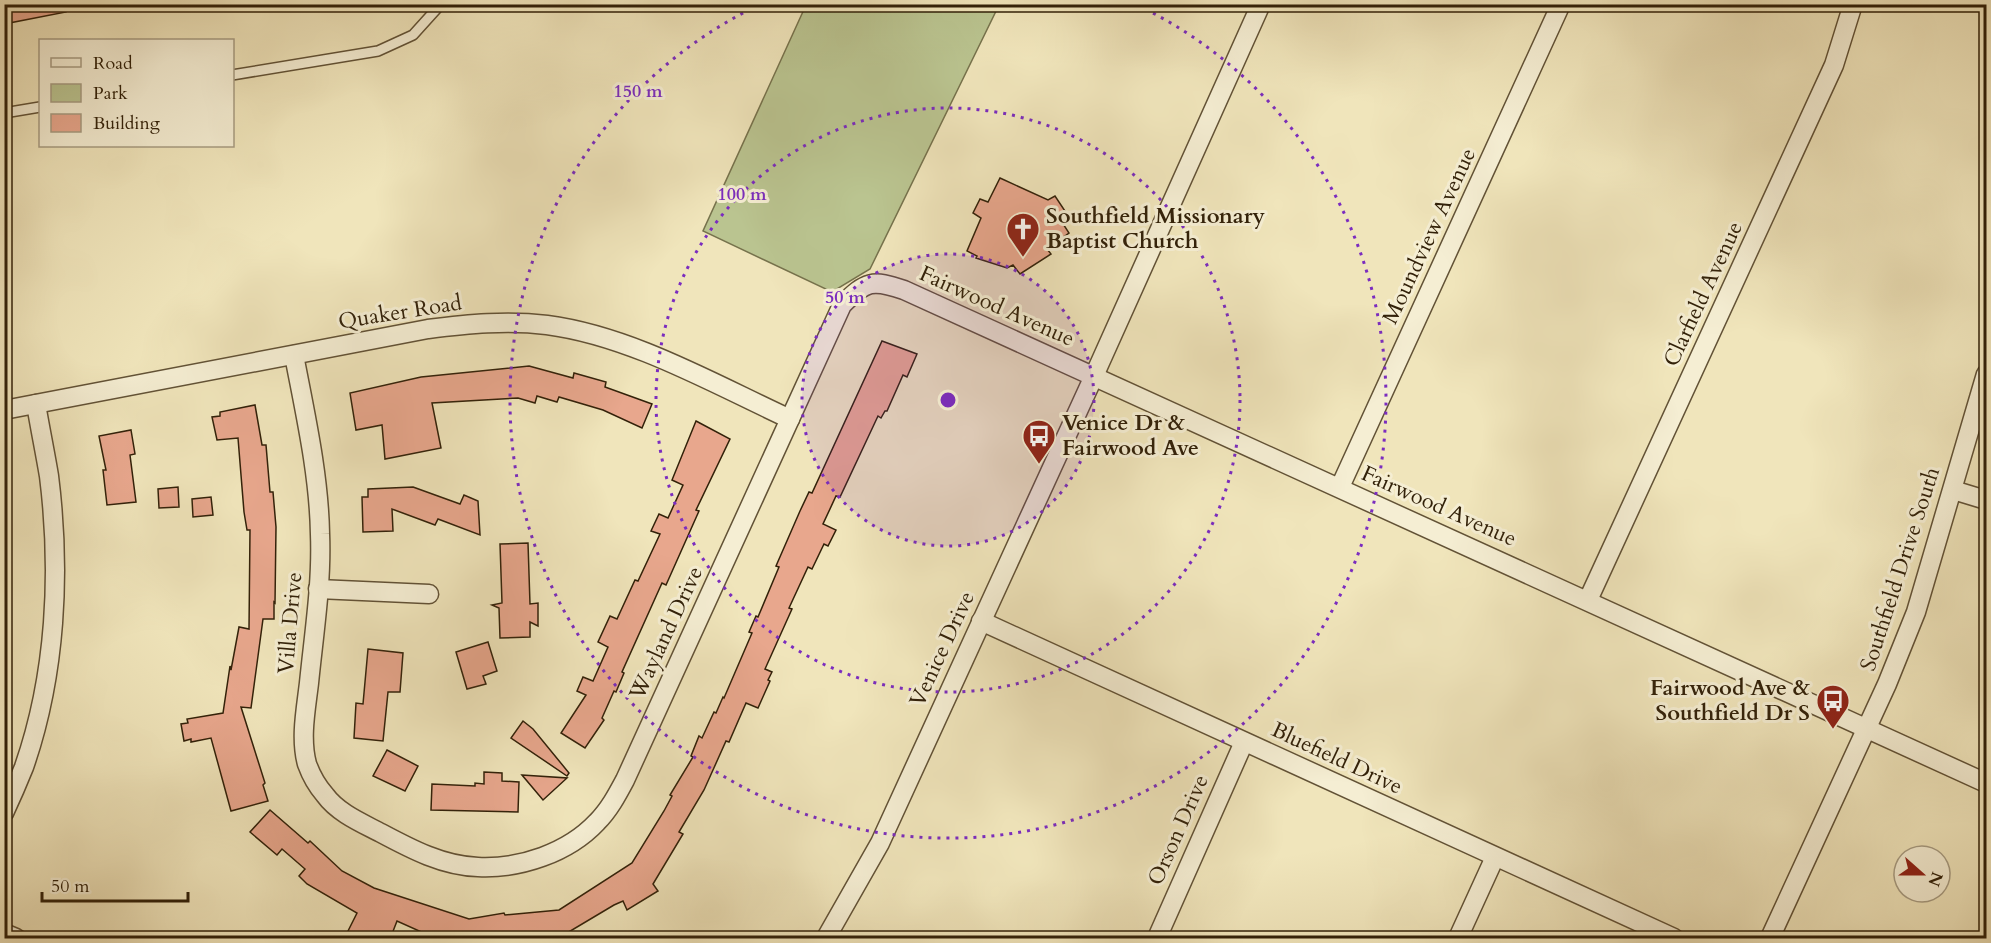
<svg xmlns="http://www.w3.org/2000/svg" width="1991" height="943" viewBox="0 0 1991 943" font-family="Cardo,serif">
<rect width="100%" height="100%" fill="#f0e5bb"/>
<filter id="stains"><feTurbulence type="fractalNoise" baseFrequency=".00333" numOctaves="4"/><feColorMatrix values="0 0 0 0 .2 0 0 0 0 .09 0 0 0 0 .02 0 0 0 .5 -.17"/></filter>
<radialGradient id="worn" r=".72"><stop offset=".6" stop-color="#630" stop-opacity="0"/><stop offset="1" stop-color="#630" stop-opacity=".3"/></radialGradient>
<path fill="#bac490" stroke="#76724c" stroke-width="1.5" d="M806,5h193l-129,264 -38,23 -129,-61z"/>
<g fill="#e8a78d" stroke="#322109" stroke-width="1.5">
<path d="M4,4h61l1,8 -62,12z"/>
<path d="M1000,178l48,22 7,-4 10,15 -7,5 11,17 -22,16 4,5 -31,20 -7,-9 -6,3 -31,-10 1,-2 -10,-5 14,-33 -8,-5 7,-14 8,3z"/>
<path d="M882,341l35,13 -10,23 -4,-2 -16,36h-2l-4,7 -3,-2 -38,81 -4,-1 -13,28 13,6 -8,16 -4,-2 -12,25 -4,-2 -19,41 3,1 -27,60 7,3 -4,8 2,1 -12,27 -12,-5 -17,39 -3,-1 -22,49 -25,42 4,2 -30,50 5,7 -31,19 -4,-9 -9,4 -57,34h-120l-40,-18 -7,18h-46l13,-26 -50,-29 -8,-8 6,-7 -23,-20 -5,6 -27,-23 20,-22 38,33 2,-2 32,30 32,17 95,31 35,-6 1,2 54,-5 73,-47 32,-52 8,-15 -2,-1 23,-38 -2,-1 8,-20 3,2 12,-26 2,1 7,-16 1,1 28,-65 -3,-1 7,-16 2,1 21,-50 -3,-1 24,-55 9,-19 3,1z"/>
<path d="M529,366l44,12 1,-5 32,9 -1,5 47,17 -10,24 -39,-18 -44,-13 -2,5 -20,-6 -2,7 -17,-5 -86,5 9,45 -56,11 -3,-34 -26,5 -6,-37 71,-16z"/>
<path d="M255,405l7,40h4l4,47h3l3,35 -1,76 -1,-1v17h-11l-12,89 -10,-1 24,76 -2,2 5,16 -37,10 -20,-73 -20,4v-3l-7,2 -3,-17 7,-1 -1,-4 36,-6 7,-47 1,4 8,-43 10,2 1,-99h-3l-3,-18 -6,-74 -21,2 -5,-23 8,-1v-4z"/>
<path d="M696,421l34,18 -34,71 3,1 -33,74 -4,-2 -40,89 2,1 -8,19 -2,-1 -12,27 2,2 -19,28 -24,-15 25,-38 -9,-4 6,-14 10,4 15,-34 -10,-5 12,-26 7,3 18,-39 3,1 22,-47 -9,-3 8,-17 9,4 15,-33 -11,-5z"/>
<path d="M131,430l4,24 -5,1 6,47 -29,3 -4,-35h3l-7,-34z"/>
<path d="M178,487l1,20 -20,1 -1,-19z"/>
<path d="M413,487l47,17 4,-9 14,6 2,34 -42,-16 -3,6 -43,-16 1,22 -30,1 -1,-35h6v-8z"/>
<path d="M211,497l2,18 -20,2 -1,-18z"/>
<path d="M528,543l2,61 8,-1v23l-8,-4v15l-30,1 -1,-30 -7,-3 10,-2 -2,-59z"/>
<path d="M488,642l9,29 -14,5 3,8 -19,5 -11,-37z"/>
<path d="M368,649l35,4 -3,39h-12l-5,49 -29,-3 2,-35 7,1z"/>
<path d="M523,721l10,8 36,44 -2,3 -56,-38z"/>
<path d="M387,750l31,16 -13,25 -32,-15z"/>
<path d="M484,772l18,1v8l17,1 -1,30 -87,-2 1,-26 43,2v-3l9,1z"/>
<path d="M522,775l45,3 -24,22z"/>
</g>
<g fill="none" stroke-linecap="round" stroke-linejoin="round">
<g stroke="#625236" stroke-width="12">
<g id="service">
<path d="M232,75l146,-24 35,-16 28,-31"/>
<path d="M4,113l36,-6"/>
</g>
</g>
<g stroke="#625236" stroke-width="21">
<g id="minor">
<path d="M294,355c11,58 25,119 26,179 2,49 -6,99 -11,149 -3,26 -9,55 -2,81 4,11 10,22 18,31 13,18 37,28 56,38 30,16 62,33 97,34 42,2 90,-14 119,-45 12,-12 20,-27 28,-42l217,-475c24,-24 30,-26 62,-15l1082,493"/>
<path d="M4,410l424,-81c40,-5 79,-9 119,-4 84,11 167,59 243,94"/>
<path d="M1340,487l221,-483"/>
<path d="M1953,490l33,10"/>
<path d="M318,589l111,5"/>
<path d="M1588,600l246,-535 19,-61"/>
<path d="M981,621l693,317"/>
<path d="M4,813c7,-15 14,-31 20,-46 32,-92 37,-195 25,-291 -4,-24 -9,-48 -13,-72"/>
<path d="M4,933l12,5"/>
<path d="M826,938l54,-95 214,-467 167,-372"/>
<path d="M1157,938l87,-196"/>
<path d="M1458,938l37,-81"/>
<path d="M1770,938l117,-254 29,-72 70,-238"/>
</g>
</g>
<use href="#service" stroke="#f5eed3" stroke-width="9"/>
<use href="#minor" stroke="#f5eed3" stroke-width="18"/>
</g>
<circle cx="948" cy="400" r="146" fill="#7b2cbf" fill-opacity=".12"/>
<g fill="none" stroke="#7b2cbf" stroke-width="3" stroke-dasharray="3 6">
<circle cx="948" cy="400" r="146"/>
<circle cx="948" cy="400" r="292"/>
<path d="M1137 5A438 438 0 1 1 759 5"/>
</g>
<defs>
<g id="church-pin" transform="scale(1.725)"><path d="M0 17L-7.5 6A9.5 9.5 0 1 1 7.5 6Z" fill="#8f2418" stroke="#f5eed3"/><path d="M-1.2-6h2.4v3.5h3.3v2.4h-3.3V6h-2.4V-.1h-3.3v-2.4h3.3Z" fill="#fff"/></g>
<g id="bus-pin" transform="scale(1.725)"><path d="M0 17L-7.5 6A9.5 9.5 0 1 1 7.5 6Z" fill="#8f2418" stroke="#f5eed3"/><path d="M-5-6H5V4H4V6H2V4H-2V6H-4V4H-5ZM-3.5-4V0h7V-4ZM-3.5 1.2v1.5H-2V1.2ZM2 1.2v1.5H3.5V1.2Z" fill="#fff"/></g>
</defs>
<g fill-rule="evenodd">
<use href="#church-pin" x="1023" y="229"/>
<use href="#bus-pin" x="1039" y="436"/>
<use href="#bus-pin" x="1833" y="701"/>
</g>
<g text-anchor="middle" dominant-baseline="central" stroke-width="6" stroke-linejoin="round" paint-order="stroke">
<g font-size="22" font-weight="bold" fill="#322109" stroke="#f5eed3" text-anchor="start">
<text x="1046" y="216">Southfield Missionary<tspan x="1046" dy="25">Baptist Church</tspan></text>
<text x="1062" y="423">Venice Dr &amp;<tspan x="1062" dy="25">Fairwood Ave</tspan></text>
<text x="1810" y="688" text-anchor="end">Fairwood Ave &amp;<tspan x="1810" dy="25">Southfield Dr S</tspan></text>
</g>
<g font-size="22" fill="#322109" stroke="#f5eed3">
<text transform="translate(1429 236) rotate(-65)">Moundview Avenue</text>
<text transform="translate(1703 294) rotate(-65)">Clarfield Avenue</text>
<text transform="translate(997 306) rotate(24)">Fairwood Avenue</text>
<text transform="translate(400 312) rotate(-9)">Quaker Road</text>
<text transform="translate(1439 506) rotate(24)">Fairwood Avenue</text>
<text transform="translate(1900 569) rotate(-72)">Southfield Drive South</text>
<text transform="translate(290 623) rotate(-85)">Villa Drive</text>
<text transform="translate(666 633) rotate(-65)">Wayland Drive</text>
<text transform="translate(942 649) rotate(-65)">Venice Drive</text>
<text transform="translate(1337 758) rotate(25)">Bluefield Drive</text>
<text transform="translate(1178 830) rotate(-66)">Orson Drive</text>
</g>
</g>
<circle cx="948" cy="400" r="9" fill="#7b2cbf" stroke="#f5eed3" stroke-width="3"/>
<g font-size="18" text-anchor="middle" font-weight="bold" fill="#7b2cbf" stroke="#f5eed3" stroke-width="6" stroke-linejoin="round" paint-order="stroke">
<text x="638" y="97">150 m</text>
<text x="742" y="200">100 m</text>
<text x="845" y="303">50 m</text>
</g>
<rect width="1991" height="943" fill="none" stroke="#f0e5bb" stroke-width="24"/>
<rect x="6" y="6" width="1979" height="931" fill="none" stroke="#322109" stroke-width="3"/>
<rect x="12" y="12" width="1967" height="919" fill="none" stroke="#322109" stroke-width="1.5"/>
<rect x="39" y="39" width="195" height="108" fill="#f5eed3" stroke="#a79c82" stroke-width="1.5"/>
<rect x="51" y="58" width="30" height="9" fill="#f5eed3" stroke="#a79c82" stroke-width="1.5"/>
<text x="93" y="69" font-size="18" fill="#322109">Road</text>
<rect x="51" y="84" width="30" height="18" fill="#bac490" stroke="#a79c82" stroke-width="1.5"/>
<text x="93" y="99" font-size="18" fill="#322109">Park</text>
<rect x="51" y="114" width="30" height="18" fill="#e8a78d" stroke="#a79c82" stroke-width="1.5"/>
<text x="93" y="129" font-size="18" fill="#322109">Building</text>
<g transform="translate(1922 874) rotate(111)"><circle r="28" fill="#f5eed3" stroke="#a79c82" stroke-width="1.5"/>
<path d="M0-4.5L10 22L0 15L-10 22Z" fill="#8f2418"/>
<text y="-9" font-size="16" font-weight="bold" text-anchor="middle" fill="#322109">N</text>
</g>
<path d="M42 892v9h146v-9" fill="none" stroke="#322109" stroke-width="3"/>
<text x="51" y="892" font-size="18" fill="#322109" stroke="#f5eed3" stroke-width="4.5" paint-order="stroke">50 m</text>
<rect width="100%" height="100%" filter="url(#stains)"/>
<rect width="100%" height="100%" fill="url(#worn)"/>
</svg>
